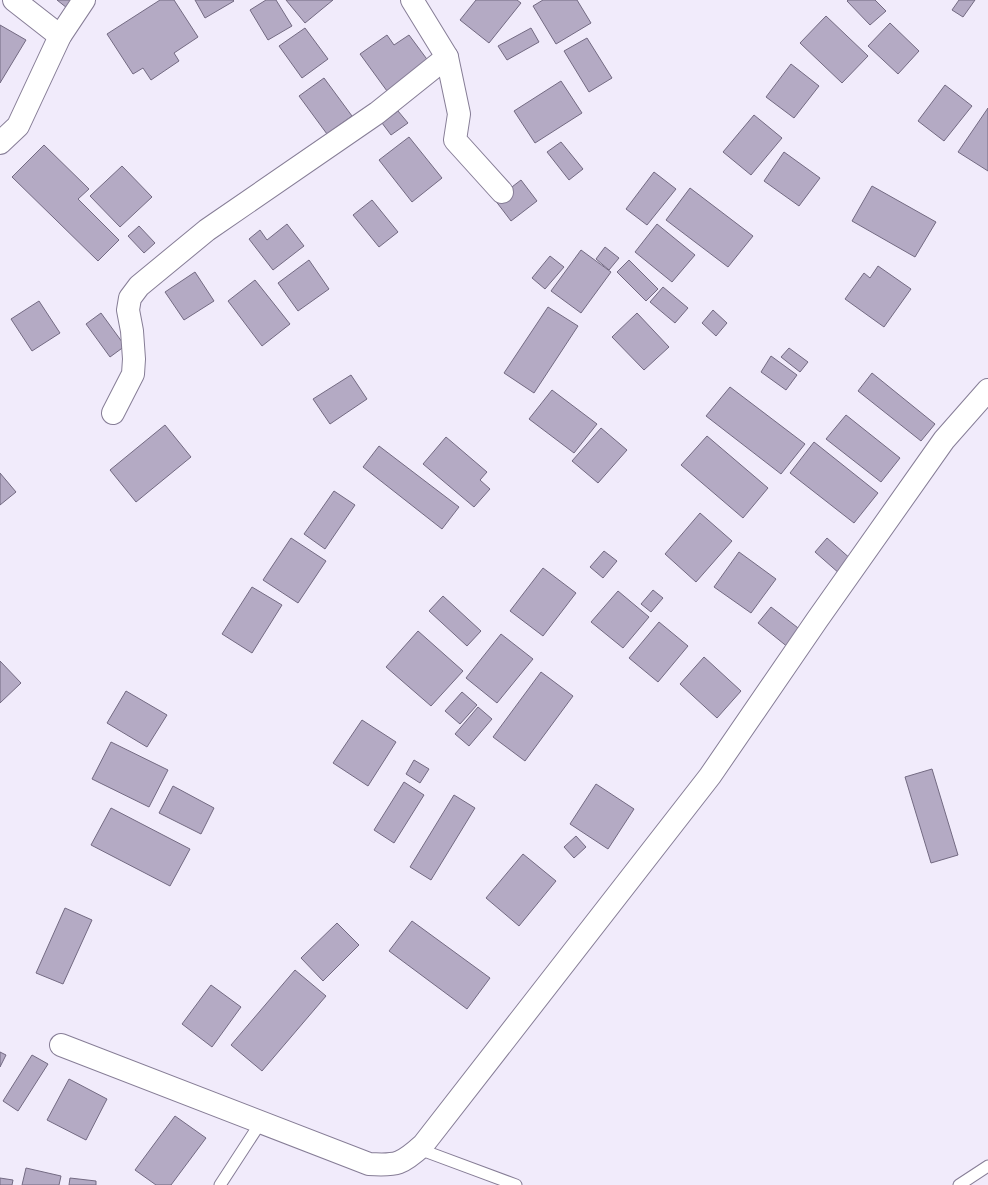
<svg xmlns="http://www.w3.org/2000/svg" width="988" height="1185" viewBox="0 0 988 1185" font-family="Manrope,sans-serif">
<rect width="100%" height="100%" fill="#f1ebfb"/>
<g fill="#b4aac4" stroke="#736a82">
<path d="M57,0h17l-7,8z"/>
<path d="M160,0h14l24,37 -24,16 5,8 -28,19 -8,-12 -10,6 -26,-40z"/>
<path d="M195,0h38l1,1 -29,17z"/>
<path d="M266,0h10l16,26 -24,14 -18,-30z"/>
<path d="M286,0h47l-28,23z"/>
<path d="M476,0h41l4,3 -32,40 -29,-23z"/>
<path d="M543,0h34l14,23 -35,21 -23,-38z"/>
<path d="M848,0h27l11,11 -16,14 -23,-24z"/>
<path d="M959,0h16l-12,17 -11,-7z"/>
<path d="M826,16l42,40 -26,27 -42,-40z"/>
<path d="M890,23l29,28 -21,23 -30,-28z"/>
<path d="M0,25l26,15 -26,43z"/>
<path d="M305,28l23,31 -26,19 -23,-32z"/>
<path d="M531,28l8,14 -32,18 -9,-14z"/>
<path d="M387,35l7,10 15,-10 20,27 -42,29 -27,-37z"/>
<path d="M587,38l25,40 -23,14 -25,-41z"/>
<path d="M791,64l28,22 -25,32 -28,-21z"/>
<path d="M324,78l28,38 -25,18 -28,-38z"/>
<path d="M561,81l21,32 -47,30 -21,-32z"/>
<path d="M945,85l27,21 -28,35 -26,-20z"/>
<path d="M988,108v63l-30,-19z"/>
<path d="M398,111l10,12 -17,12 -9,-12z"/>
<path d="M754,115l28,23 -31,37 -28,-23z"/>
<path d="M409,137l33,41 -30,24 -33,-42z"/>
<path d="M561,142l22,27 -14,11 -22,-28z"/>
<path d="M44,145l45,44 -11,10 41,41 -21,21 -86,-84z"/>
<path d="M784,152l36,26 -21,28 -35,-25z"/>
<path d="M122,166l30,31 -32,30 -30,-31z"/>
<path d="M654,172l22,17 -29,36 -21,-16z"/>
<path d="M521,180l16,21 -26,20 -16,-21z"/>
<path d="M872,186l64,36 -21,35 -63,-36z"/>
<path d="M690,188l63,48 -25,31 -62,-47z"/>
<path d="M372,200l26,32 -19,15 -26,-32z"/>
<path d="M287,224l17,22 -31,24 -24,-31 11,-9 7,10z"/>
<path d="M657,224l38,31 -23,27 -37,-30z"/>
<path d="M139,226l16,17 -11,10 -16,-17z"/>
<path d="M605,247l14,11 -10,12 -13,-11z"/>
<path d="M581,250l30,22 -30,41 -30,-22z"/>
<path d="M550,256l14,11 -19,22 -13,-11z"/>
<path d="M309,260l20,29 -31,22 -20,-28z"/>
<path d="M629,260l29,29 -12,12 -29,-29z"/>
<path d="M878,266l33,23 -27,38 -39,-28 19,-26 6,5z"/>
<path d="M195,272l19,29 -30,19 -19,-28z"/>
<path d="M255,280l35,44 -28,22 -34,-45z"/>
<path d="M663,287l25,21 -13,15 -25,-21z"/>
<path d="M39,301l21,32 -28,18 -21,-32z"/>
<path d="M548,307l30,19 -44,67 -30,-20z"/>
<path d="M713,310l14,13 -11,13 -14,-13z"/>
<path d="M101,313l24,33 -15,11 -24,-33z"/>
<path d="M637,313l32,34 -25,23 -32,-33z"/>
<path d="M789,348l19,14 -8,10 -19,-15z"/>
<path d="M771,356l26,19 -11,15 -25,-18z"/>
<path d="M872,373l63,51 -14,17 -63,-50z"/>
<path d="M351,375l16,24 -37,25 -17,-25z"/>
<path d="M730,387l75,57 -24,30 -75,-58z"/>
<path d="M552,390l45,34 -23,29 -45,-34z"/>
<path d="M846,415l54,43 -19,24 -55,-43z"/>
<path d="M165,425l26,32 -55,45 -26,-32z"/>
<path d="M601,428l26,22 -29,33 -26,-22z"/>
<path d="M707,436l61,52 -25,30 -62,-53z"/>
<path d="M446,437l41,35 -7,8 10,9 -16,18 -51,-43z"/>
<path d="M814,442l64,51 -24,30 -64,-50z"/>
<path d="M379,446l80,61 -17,22 -79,-62z"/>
<path d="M0,473l16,19 -16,13z"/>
<path d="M334,491l21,14 -30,44 -21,-15z"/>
<path d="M700,513l32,28 -36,41 -31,-28z"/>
<path d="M291,538l35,23 -28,42 -35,-23z"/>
<path d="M827,538l25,22 -12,14 -25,-22z"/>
<path d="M604,551l13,10 -14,17 -13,-11z"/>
<path d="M739,552l37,27 -25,34 -37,-26z"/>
<path d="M543,568l33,25 -33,43 -33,-25z"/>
<path d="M252,587l30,18 -30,48 -30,-19z"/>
<path d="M653,590l10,8 -12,14 -10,-8z"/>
<path d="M618,591l31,26 -26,31 -32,-26z"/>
<path d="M443,596l38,35 -14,15 -38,-35z"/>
<path d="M771,607l31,24 -13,17 -31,-25z"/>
<path d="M659,622l29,24 -30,36 -29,-24z"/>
<path d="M418,631l45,40 -32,35 -45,-39z"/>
<path d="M501,634l32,25 -36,44 -31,-25z"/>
<path d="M704,657l37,34 -24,27 -37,-34z"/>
<path d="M0,661l21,22 -21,20z"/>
<path d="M541,672l32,24 -48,65 -32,-24z"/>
<path d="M126,691l41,24 -20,32 -40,-24z"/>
<path d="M462,692l15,13 -17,19 -15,-13z"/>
<path d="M478,707l14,12 -23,27 -14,-12z"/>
<path d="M362,720l34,22 -28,44 -35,-23z"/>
<path d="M111,742l57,28 -19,37 -57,-28z"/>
<path d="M414,760l15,9 -9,14 -14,-9z"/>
<path d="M932,769l26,86 -27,8 -26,-86z"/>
<path d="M404,782l20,13 -30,48 -20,-13z"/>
<path d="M596,784l38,25 -26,40 -38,-25z"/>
<path d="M173,786l41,22 -13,26 -42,-21z"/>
<path d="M454,795l21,13 -44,72 -21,-13z"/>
<path d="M111,808l79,41 -20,37 -79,-41z"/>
<path d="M576,836l10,11 -12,11 -10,-11z"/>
<path d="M523,854l33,27 -37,45 -33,-28z"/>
<path d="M65,908l27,12 -29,64 -27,-11z"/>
<path d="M412,921l78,57 -23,31 -78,-58z"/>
<path d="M337,923l22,22 -36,36 -22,-23z"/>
<path d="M295,970l31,26 -64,75 -31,-26z"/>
<path d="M211,985l30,22 -29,40 -30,-23z"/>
<path d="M0,1052l6,3 -6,12z"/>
<path d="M32,1055l16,9 -30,47 -15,-10z"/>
<path d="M69,1079l38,20 -21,41 -39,-20z"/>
<path d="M175,1116l31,22 -35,47h-15l-21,-15z"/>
<path d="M26,1168l35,8 -2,9h-37z"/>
<path d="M0,1178l13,2 -1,5h-12z"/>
<path d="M70,1178l26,3v4h-27z"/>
</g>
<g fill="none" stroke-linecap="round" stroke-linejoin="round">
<g stroke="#867d96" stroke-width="13">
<g id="service">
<path d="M419,1149l97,36"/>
<path d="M220,1185l41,-63"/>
<path d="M959,1185l29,-19"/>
</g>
</g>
<g stroke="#867d96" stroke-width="24">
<g id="minor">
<path d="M14,0l46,36"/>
<path d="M412,0l35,57 12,57 -4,26 47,52"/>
<path d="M0,143l18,-17 42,-90 24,-36"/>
<path d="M113,413l20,-39 1,-15 -2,-28 -4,-21 2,-12 9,-12 68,-56 170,-117 70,-56"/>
<path d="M61,1045l308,119c28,2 33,0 54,-19l287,-369 107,-156 127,-180 44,-50"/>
</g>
</g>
<use href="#service" stroke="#fff" stroke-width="11"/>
<use href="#minor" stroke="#fff" stroke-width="22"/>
</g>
</svg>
